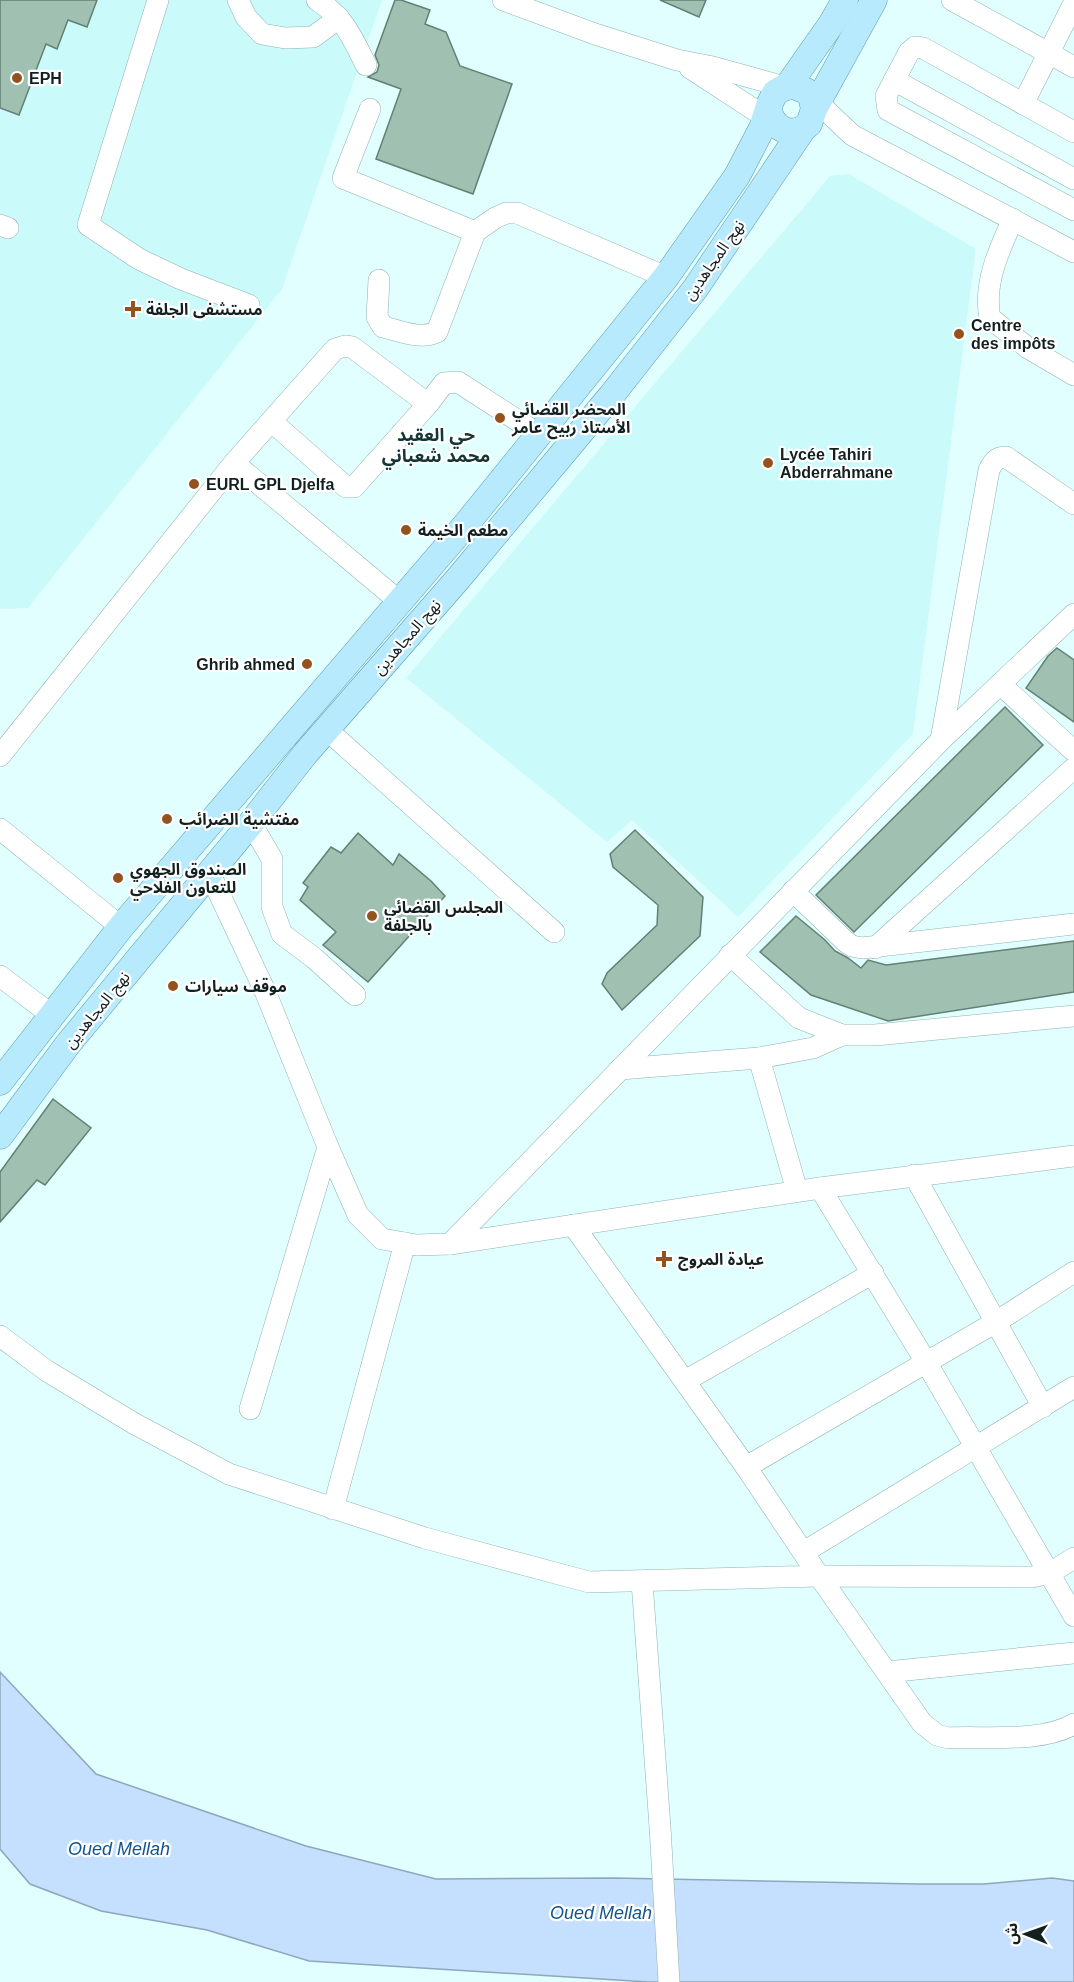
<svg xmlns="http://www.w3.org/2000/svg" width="1074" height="1982" viewBox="0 0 1074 1982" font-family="Arial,'Noto Sans Arabic',sans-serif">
<rect width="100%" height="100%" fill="#e0fffe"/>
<g fill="#cafbfa">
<path d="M0,0h382l-100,289 -254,319 -28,1z"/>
<path d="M849,174l127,75 -63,485 -175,183 -106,-97 -25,22 -201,-164 424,-502z"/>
</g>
<path fill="#c4e0fe" stroke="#8fa7bb" stroke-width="1.5" d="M0,1672l96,102 210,72 130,33 178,-1 305,6h65l68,-6 22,3v101h-425l-340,-21 -102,-31 -106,-19 -71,-27 -30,-35z"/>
<g fill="#a0c0b1" stroke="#638073" stroke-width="1.5">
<path d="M0,0h97l-10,27 -19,-7 -11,29 -11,-5 -27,71 -19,-7z"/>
<path d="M395,0h6l29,10 -5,14 21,8 14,34 52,18 -39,110 -97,-35 25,-70 -33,-12 9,-5 2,-7 -4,-10z"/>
<path d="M660,0h46l-7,17z"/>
<path d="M1057,648l17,12v62l-48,-34 22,-32z"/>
<path d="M1005,707l38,38 -189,187 -38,-37z"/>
<path d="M635,830l68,67 -3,39 -78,74 -20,-26 5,-11 50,-48 1,-20 -45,-38 -3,-13z"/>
<path d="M358,833l35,32 6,-11 32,27 14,15 -77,86 -45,-37 13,-13 -36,-32 8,-13 -5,-4 28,-36 10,6z"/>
<path d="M796,916l29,24 10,11 13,7 13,10 7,-8 18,5 188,-24v51l-186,29 -77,-26 -51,-43z"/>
<path d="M53,1099l38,29 -46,57 -8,-5 -37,42v-50z"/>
</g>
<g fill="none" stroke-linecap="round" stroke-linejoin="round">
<g stroke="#8eb2b1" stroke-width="22">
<g id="minor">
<path d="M158,0l-70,225 51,34 42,20 68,26"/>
<path d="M238,0l8,17 16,17 23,4 28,-1 26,-19"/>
<path d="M317,0c27,17 35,37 49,65"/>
<path d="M503,0l92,34 82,26 36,7 72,20"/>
<path d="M952,0l122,67"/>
<path d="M690,68l83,54"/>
<path d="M894,80l180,99"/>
<path d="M811,96l41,39 222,117"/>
<path d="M1023,104l49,-97"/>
<path d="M370,109l-27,69 132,54"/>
<path d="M1074,132l-151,-84 -8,-1 -6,5 -23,44 2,14 186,100"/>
<path d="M1013,219c-14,31 -30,65 -23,99l38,30 46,27"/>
<path d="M0,225l8,3"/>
<path d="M379,280l-2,37 6,10c18,4 37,13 54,5l38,-100 20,-14 11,-5h11l149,64"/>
<path d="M271,421l75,66h8l74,-83"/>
<path d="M234,463l165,138"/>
<path d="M1000,684l74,67"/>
<path d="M326,729l228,203"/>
<path d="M941,740l48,-270c4,-8 7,-13 17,-13l68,47"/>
<path d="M0,756l234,-293 101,-114 10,-3 7,1 76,57 16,-21 14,-1 82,53"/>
<path d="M251,823l21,36v48l10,27 32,24 41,37"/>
<path d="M0,829l121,98"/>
<path d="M209,872l56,119 63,156 30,68 24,24 34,6 34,-1 370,-56 254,-32"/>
<path d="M793,891l53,51 6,4 10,2 212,-24"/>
<path d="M875,948l199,-180"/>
<path d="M730,955l69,63 43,17h33l199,-19"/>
<path d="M0,976l53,40"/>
<path d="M759,1058l38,133"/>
<path d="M620,1069l139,-11 54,-10 29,-13"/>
<path d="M914,1175l129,232"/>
<path d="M820,1188l106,174 148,254"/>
<path d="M450,1244l491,-504 133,-126"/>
<path d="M0,1336l47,35 88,53 94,50 196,64 164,44 230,-6 -73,-109 -173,-242"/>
<path d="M685,1381l188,-108"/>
<path d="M250,1409l78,-262"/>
<path d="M746,1467l250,-145 78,-50"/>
<path d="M333,1509l72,-266"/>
<path d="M804,1552l270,-165"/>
<path d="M1074,1558l-24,15 -18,4 -213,-1 103,147 15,12 11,3c38,-2 93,5 126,-14"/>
<path d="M642,1582l18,245 9,155"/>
<path d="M887,1672l187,-19"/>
</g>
</g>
<g stroke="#5d9bae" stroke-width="27">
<g id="major">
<path d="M787,87l45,-64 13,-23"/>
<path d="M814,109l60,-109"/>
<path d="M0,1082l121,-155 347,-405 198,-245 71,-101 25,-48 8,-25 5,-10 10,-6 9,-1 12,5 5,5 3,13 -5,15c-17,15 -37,5 -40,-15"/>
<path d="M0,1136l68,-92 183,-221 54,-69 152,-174 154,-184 84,-107 108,-160"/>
</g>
</g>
<use href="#minor" stroke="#fff" stroke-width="21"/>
<use href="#major" stroke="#b6eafc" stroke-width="26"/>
</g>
<g fill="#94521f" stroke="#fff" stroke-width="2">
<circle cx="17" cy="78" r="6"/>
<path d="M130 300h6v6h6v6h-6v6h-6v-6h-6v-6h6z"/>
<circle cx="959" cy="334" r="6"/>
<circle cx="500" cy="418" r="6"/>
<circle cx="768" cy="463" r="6"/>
<circle cx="194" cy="484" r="6"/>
<circle cx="406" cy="530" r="6"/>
<circle cx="307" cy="664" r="6"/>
<circle cx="167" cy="819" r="6"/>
<circle cx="118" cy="878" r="6"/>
<circle cx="372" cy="916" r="6"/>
<circle cx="173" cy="986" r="6"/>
<path d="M661 1250h6v6h6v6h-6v6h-6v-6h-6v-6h6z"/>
</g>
<g text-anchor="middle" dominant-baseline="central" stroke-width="4.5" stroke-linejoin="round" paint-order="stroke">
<g font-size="16" font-weight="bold" fill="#122120" stroke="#fff" text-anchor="start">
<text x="29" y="78">EPH</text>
<text x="146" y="309">مستشفى الجلفة</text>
<text x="971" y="325">Centre<tspan x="971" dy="18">des impôts</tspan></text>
<text x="512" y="409">المحضر القضائي<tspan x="512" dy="18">الأستاذ ربيح عامر</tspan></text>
<text x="780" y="454">Lycée Tahiri<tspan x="780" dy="18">Abderrahmane</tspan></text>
<text x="206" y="484">EURL GPL Djelfa</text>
<text x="418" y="530">مطعم الخيمة</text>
<text x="295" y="664" text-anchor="end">Ghrib ahmed</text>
<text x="179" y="819">مفتشية الضرائب</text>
<text x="130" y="869">الصندوق الجهوي<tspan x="130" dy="18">للتعاون الفلاحي</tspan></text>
<text x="384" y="907">المجلس القضائي<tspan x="384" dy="18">بالجلفة</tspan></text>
<text x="185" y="986">موقف سيارات</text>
<text x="678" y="1259">عيادة المروج</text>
</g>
<g font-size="16" fill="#122120" stroke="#fff">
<text transform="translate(714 260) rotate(-55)">نهج المجاهدين</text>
<text transform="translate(407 637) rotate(-49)">نهج المجاهدين</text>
<text transform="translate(97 1010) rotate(-51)">نهج المجاهدين</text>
</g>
<g font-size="18" font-weight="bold" fill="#143636" stroke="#fff">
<text x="436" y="435">حي العقيد<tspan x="436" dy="21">محمد شعباني</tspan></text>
</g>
<g font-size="18" font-style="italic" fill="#11548e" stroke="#fff">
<text x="119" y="1849">Oued Mellah</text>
<text x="601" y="1913">Oued Mellah</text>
</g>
</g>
<g transform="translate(1026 1934) rotate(271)" stroke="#ffffff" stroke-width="4.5" paint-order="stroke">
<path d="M0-4.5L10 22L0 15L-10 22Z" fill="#122120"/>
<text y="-9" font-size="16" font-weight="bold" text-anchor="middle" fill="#122120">ش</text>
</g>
</svg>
